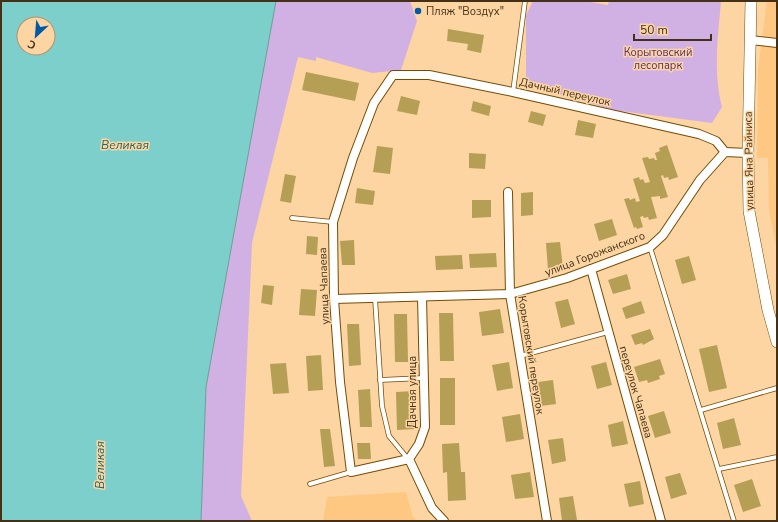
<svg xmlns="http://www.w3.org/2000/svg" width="778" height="522" viewBox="0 0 778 522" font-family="'Nunito Sans',sans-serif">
<rect width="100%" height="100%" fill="#fcd5a3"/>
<g fill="#fec882">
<path d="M767,1h10v249l-8,-40 -1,-52h-11l1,-89z"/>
<path d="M406,492l7,25 6,4h-96l4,-24z"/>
</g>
<g fill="#d1b0e4">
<path d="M276,1h134l7,20 -16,49 -29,3 -56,-16v4l-18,-4 -46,186 -11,253 11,25h-51l5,-134z"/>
<path d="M533,1h51l24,4 1,-4h112c-3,36 -8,71 1,106l-10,16 -99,-13 -87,-26v-69z"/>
</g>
<path fill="#7dcfcc" stroke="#6c9f95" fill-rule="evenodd" d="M1,1h275l-70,386 -5,134h-200zM24,24h24v24h-24z"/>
<g fill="#b59f55">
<path d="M448,29l36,6 -3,18 -14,-3 1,-6 -21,-3z"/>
<path d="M306,72l53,11 -4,18 -53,-11z"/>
<path d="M401,96l19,5 -3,14 -20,-4z"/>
<path d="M473,101l18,5 -2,10 -18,-5z"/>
<path d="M531,111l15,4 -3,11 -15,-4z"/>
<path d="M578,120l18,4 -3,14 -18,-3z"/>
<path d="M667,145l11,32 -9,3 -1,-3 -4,1 -1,-3 -2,1 7,21 -8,2v-3l-9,1 6,21 -8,2 -1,-3 -4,1 -1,-2 -3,1 3,10 -6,2 -1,-2 -2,1 -10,-29 5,-1 1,2 5,-2 1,4 4,-1 -7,-22 6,-2 1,3 3,-1 2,4 5,-1 -8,-24 6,-1 1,2 5,-1 1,2h2l-2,-7 5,-2 -1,-3z"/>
<path d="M377,146l16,2 -3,26 -17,-2z"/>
<path d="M469,153l17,1 -1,15 -16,-1z"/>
<path d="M285,174l11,2 -5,27 -11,-2z"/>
<path d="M357,188l18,3 -2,14 -18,-2z"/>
<path d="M533,192v23l-12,1v-23z"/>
<path d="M472,200h19v17l-19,1z"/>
<path d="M612,219l5,16 -18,6 -5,-17z"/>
<path d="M307,236l11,1 -1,18 -11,-1z"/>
<path d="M354,240l1,25h-13l-2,-24z"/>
<path d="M560,242l3,26 -15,2 -2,-27z"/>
<path d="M496,253l1,14 -27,1 -1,-14z"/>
<path d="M462,255l1,14 -27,1 -1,-14z"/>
<path d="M689,256l7,24 -14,4 -7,-24z"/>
<path d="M627,274l4,15 -18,5 -5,-14z"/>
<path d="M263,285l11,1 -2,19 -11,-2z"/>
<path d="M301,289l16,1 -2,26 -16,-1z"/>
<path d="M568,299l7,25 -14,4 -6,-26z"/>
<path d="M641,301l4,12 -19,6 -4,-11z"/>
<path d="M500,309l4,24 -22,3 -3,-24z"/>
<path d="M439,313h14l1,48h-14z"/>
<path d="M394,314h13l1,48h-13z"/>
<path d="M347,324h12l2,41 -12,1z"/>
<path d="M650,329l4,10 -11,6 -1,-2 -7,2 -4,-10z"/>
<path d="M717,345l10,43 -18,4 -10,-43z"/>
<path d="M321,355l2,35 -15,1 -2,-35z"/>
<path d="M660,359l5,15 -6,2 1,3 -12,4 -1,-3 -8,2 -5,-15z"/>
<path d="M509,362l4,26 -16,3 -5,-26z"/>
<path d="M606,362l6,23 -15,4 -6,-23z"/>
<path d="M286,363l3,30 -16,1 -3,-30z"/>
<rect x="440" y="378" width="15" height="47"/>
<path d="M553,380l3,24 -15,2 -3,-24z"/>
<path d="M370,389l2,38h-12l-2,-37z"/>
<path d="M414,391l1,38 -18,1 -1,-38z"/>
<path d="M664,411l7,22 -16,5 -7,-22z"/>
<path d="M520,414l4,25 -18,3 -4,-25z"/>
<path d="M734,418l7,27 -18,4 -6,-26z"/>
<path d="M623,421l5,23 -16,3 -4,-22z"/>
<path d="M320,429h10l5,37 -11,1z"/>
<path d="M563,438l3,23 -14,3 -4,-24z"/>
<path d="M357,443h13l1,16h-13z"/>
<path d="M459,443l2,29h4l1,28 -18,1 -1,-29 -4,1 -1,-29z"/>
<path d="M530,472l4,25 -19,2 -4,-24z"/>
<path d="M680,473l7,21 -16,5 -6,-22z"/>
<path d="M752,479l9,27 -18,6 -9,-27z"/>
<path d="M640,481l4,23 -15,3 -5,-23z"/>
<path d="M573,496l4,24 -15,1 -3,-23z"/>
</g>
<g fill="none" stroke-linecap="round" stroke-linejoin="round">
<g stroke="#764b00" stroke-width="5.5">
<g id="lane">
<path d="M513,92l12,-91"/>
<path d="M292,218l41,4"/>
<path d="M650,247l84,274"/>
<path d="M375,298l7,108 7,30 19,23"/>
<path d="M520,356l88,-24"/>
<path d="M380,380l44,-2"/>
<path d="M701,410l76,-22"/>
<path d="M719,469l58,-12"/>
<path d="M310,484l41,-12"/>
</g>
</g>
<g stroke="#764b00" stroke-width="10">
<g id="street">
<path d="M750,40l27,3"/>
<path d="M508,192l2,102 37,227"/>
<path d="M591,269l70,252"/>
<path d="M422,297l3,130 -6,17 -10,15 23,49 12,13"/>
<path d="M334,299l176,-5 57,-16 83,-31 13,-12 37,-55 25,-28 23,1"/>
<path d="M409,459l-58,13 -11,-90 -6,-83 -1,-77 20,-64 21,-55 19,-28h36l84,17 186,42 17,7 9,11"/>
</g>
</g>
<g stroke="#764b00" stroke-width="12">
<path id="secondary" d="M751,1l-3,152 1,58 19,99 9,32"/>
</g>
<use href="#lane" stroke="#fff" stroke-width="4"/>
<use href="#street" stroke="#fff" stroke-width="8"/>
<use href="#secondary" stroke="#fff" stroke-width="11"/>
</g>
<circle fill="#0059a6" stroke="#fcd5a3" stroke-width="1.5" cx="418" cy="11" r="4"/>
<g text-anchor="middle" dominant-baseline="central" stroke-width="3" stroke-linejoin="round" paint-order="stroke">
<g font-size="11" fill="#433016" stroke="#fcd5a3" text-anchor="start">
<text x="426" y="11">Пляж "Воздух"</text>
</g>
<g font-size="11" fill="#572d6c" stroke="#fcd5a3">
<text x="658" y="52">Корытовский<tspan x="658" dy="13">лесопарк</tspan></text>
</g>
<g font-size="11" fill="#433016" stroke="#fcd5a3">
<text transform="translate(565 92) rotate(13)">Дачный переулок</text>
<text transform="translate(749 161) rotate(-91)">улица Яна Райниса</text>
<text transform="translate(595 254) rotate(-21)">улица Горожанского</text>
<text transform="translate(324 286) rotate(-92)">улица Чапаева</text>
<text transform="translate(531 355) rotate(81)">Корытовский переулок</text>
<text transform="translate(412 392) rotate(-90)">Дачная улица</text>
<text transform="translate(636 392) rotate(74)">переулок Чапаева</text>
</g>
<g font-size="12" font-style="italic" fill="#206362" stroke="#fcd5a3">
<text x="125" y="145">Великая</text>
<text transform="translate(100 465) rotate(-90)">Великая</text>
</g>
</g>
<rect width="778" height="522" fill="none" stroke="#433016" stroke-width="4"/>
<g transform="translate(36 36) rotate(206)"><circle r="19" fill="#fcd5a3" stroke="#b2936b"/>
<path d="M0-3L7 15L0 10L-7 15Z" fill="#0059a6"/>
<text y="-6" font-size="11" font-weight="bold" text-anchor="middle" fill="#433016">С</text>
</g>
<path d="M634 34v6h77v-6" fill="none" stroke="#433016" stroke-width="2"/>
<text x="640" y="34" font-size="12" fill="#433016" stroke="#fcd5a3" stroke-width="3" paint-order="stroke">50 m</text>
</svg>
